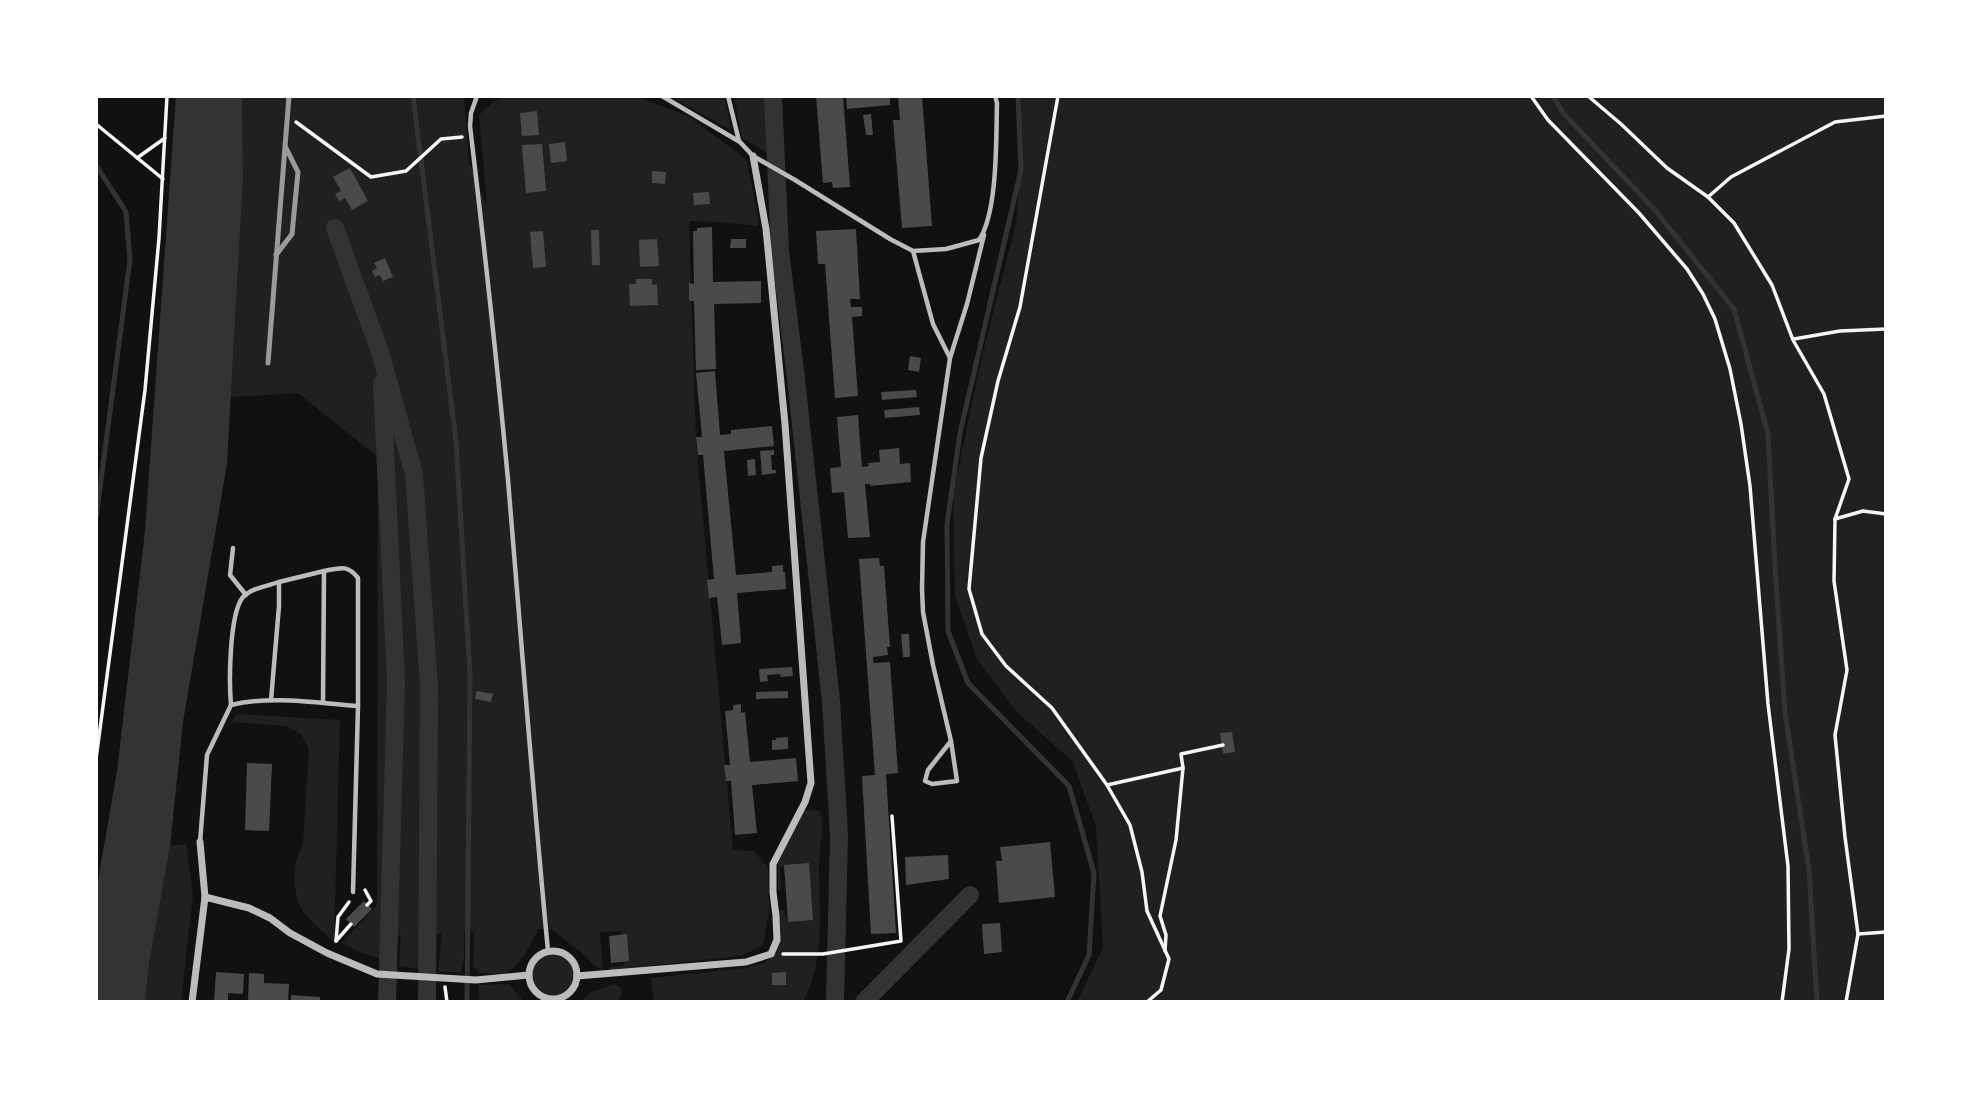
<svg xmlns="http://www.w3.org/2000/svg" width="1982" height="1098" viewBox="0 0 1982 1098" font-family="'Public Sans',sans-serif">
<rect width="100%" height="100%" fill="#111"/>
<g fill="#202020">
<path d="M242,96h222l5,67 18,43 -8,-91 14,-13 12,-6h130l53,20 58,43 12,56v11l-42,-4 -27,-1 7,221 37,408 21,1 14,17 1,42 -6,35 -22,11 -131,14v-3l14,-2 -3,-34 -21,1 3,38 -7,-3 -15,-15 -30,-23h-13c-6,14 -21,43 -36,45 -8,0 -17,-1 -24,-1v-4l-5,-1 1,-36h-10v25l-3,15h-23l4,-39 -20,1 -3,35 -20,-3 2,-31 -16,1 -1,23 -22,-6 -20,-10 35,-38 1,-448 -80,-64 -67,4 12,-218z"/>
<path d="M669,96h55l8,35z"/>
<path d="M734,96h34l3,59 -29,-17z"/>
<path d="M1021,96h865v906h-809l26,-55 -7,-120 -23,-65 -57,-51 -39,-52 -22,-63 -2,-102 29,-138 35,-136z"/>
<path d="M237,714l103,6 -6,221c-11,-9 -30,-24 -35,-37 -7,-19 -6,-43 4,-60l6,-95 -8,-15 -15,-8 -55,-4z"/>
<path d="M804,810l16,1c5,19 -1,36 -1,55 0,48 7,90 -16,136h-149l-3,-24 95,-10 18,-5 11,-9 4,-8 2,-13 -2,-23h4l6,12 20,-59 -29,4 1,22h-3v-27z"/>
<path d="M186,844l7,51 -12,107h-36l4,-38 21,-118z"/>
<circle cx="553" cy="975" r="21"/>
<path d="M509,984l15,18h-44l-2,-17z"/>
<path d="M614,984l5,2c3,6 4,10 -1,16h-37l10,-10z"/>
</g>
<path fill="#333" d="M176,96h66l1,83 -16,285 -44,258 -13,124 -21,118 -4,38h-49v-110l21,-121 28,-240z"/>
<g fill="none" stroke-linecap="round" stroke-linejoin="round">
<g stroke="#333" stroke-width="5">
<path d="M413,96l43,345 14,234 -3,327"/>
<path d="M1018,96l3,74 -61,263 -13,91 1,107 20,52 101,103 25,87 -5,82 -22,47"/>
<path d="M1553,96l11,18 90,95 80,100 34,125 7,133 10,146 24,157 8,132"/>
<path d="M96,165l30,47 4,48 -34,258"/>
</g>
<g stroke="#333" stroke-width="18">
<path d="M773,96l7,155 15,119 36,331 8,134 -4,167"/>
<path d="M335,228l45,124 34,122 15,212 -2,316"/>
<path d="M382,383l14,299 -9,320"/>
<path d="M864,1002l106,-107"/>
</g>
</g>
<g fill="#4a4a4a">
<path d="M816,96h27l7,91 -17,1 -1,-6 -9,1z"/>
<path d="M846,96h44v9l-43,4z"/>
<path d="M898,96h24l10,130 -30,2 -9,-108h7z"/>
<path d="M537,111l2,24 -17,1 -2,-23z"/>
<path d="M871,114l2,21h-7l-3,-20z"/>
<path d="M565,142l2,19 -16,2 -2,-19z"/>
<path d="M542,144l4,47 -20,2 -4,-48z"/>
<path d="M350,168l18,33 -16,9 -7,-12 -6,3 -4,-7 6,-3 -8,-14z"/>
<path d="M652,171l14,1 -1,12 -13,-1z"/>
<path d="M709,192l1,12 -16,1 -1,-12z"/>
<path d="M712,227l1,55 48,-1v22l-47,1 2,65 -20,1 -2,-69h-5v-18l5,1 -1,-53h4v-3z"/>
<path d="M856,229l4,70h-10l1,8h11v9l-10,1 6,79 -23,2 -10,-134h-7l-2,-33z"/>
<path d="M591,230h8l1,35h-8z"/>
<path d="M543,231l3,36 -13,1 -3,-36z"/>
<path d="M657,239l2,27 -19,1 -1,-27z"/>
<path d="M731,239h15v9h-16z"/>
<path d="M385,258l8,19 -10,4 -3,-6 -5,2 -3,-6 5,-3 -3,-5z"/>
<path d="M636,279h16v6l5,-1 1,21 -28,1 -1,-22h7z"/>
<path d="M910,356l11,2 -2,14 -11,-2z"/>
<path d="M715,371l5,64 11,-1v-4l41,-4 2,20 -50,5 12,124 36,-3v-6l11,-1v7h2l1,17 -49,4 4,50 -19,2 -5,-48 -8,1 -2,-18 7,-1 -11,-124h-5l-2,-18h6l-6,-64z"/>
<path d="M916,390l1,7 -35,3 -1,-8z"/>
<path d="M919,407l1,8 -35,3 -1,-8z"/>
<path d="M858,415l4,52 7,-1 -1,-3 12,-1 -1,-12 20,-2 1,16 10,-1 1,19 -41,4v-2h-5l5,53 -22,1 -4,-46 -12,1 -2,-25 11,-1 -4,-50z"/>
<path d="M774,450v5h-3l1,15h4v3l-14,2 -2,-24z"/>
<path d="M755,459l1,16 -8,1 -1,-16z"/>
<path d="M879,558l1,8h4l6,81h-3l1,8 -15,2v3l1,3 16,-1 8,111 -12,1 10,159 -25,1 -9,-158 13,-1 -16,-216z"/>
<path d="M901,634h8l1,23h-7z"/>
<path d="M792,667l1,9 -12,1 -1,-3 -13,1 1,6 -8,1 -1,-13z"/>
<path d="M477,691l16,3 -2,8 -16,-3z"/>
<path d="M788,691v7l-32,1v-7z"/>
<path d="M741,704v9l4,-1 5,50 46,-4 2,23 -46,4 5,48 -22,2 -4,-54h-5l-2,-16h6l-5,-54 8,-1v-5z"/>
<path d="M1232,732l3,20 -12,2 -3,-21z"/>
<path d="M788,737v12l-16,1v-10h4v-2z"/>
<path d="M247,763l25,1 -3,67 -24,-1z"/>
<path d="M1050,842l5,55 -56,6 -3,-42h6l-2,-14z"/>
<path d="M948,855l1,24 -43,6 -1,-28z"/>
<path d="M809,863l4,57 -25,2 -4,-57z"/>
<path d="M364,901l8,8 -18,18 -8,-8z"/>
<path d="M1000,923l2,29 -18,2 -2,-30z"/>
<path d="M627,934l2,27 -18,2 -2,-27z"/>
<path d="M216,972l28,2 -1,20 -15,-1v9h-14z"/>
<path d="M786,972v13h-14v-12z"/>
<path d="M249,973l15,1v9l25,1 -1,18 -40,-1z"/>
<path d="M291,995l29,2v5h-29z"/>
</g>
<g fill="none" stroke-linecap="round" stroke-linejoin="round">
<g stroke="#f5f5f5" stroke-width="3.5">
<path d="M1058,96l-38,211 -22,74 -17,77 -12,131 13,45 24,32 46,42 55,77 23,40 12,47 5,39 22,48 -8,31 -14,12"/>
<path d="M1531,96l17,24 91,93 48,56 16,25 12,25 15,50 11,55 9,62 18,218 20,162 1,83 -7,53"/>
<path d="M1588,96l33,28 46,44 41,29 26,26 38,62 21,55 31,54 25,85 -14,40 -1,62 13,89 -12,65 10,102 13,97 -12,68"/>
<path d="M296,122l75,55 35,-6 35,-32 21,-2"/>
<path d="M96,124l67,55"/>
<path d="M137,158l28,-20"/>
<path d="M1708,197l23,-20 104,-55 51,-6"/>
<path d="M1794,339l46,-8 46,-2"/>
<path d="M1835,519l28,-8 23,3"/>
<path d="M96,759l49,-369 14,-152 8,-142"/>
<path d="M1107,785l76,-17"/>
<path d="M365,890l6,11 -4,4"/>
<path d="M1858,934l28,-2"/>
<path d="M336,941l2,-24 11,-15"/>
<path d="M336,941l15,-17"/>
<path d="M1165,951l1,-16 -6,-19 16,-76 7,-72 -2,-14 42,-9"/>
<path d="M783,954h40l78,-13 -9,-125"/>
<path d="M445,987l2,15"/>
</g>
<g stroke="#bcbcbc" stroke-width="4.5">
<path d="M477,96l-6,17 -1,13c14,118 27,236 38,354 13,157 25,314 40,471"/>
<path d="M662,96l78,46 13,14 42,24 95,59 23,12 20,73 17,34 -27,184 -1,47 1,23 10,53 18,76 6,40 -25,3 -7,-3 3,-11 23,-29"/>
<path d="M728,96l11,45"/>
<path d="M913,251l33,-2 33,-9c19,-28 17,-102 18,-137l-2,-7"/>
<path d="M950,358l17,-54 17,-69"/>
<path d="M233,548l-3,27 16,20"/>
<path d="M279,582l45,-11"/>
<path d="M323,703l1,-132c16,-3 23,-7 34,7v128"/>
<path d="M231,705c-2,-22 -2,-91 12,-108 8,-9 25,-11 36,-15v24l-8,94"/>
<path d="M200,842l7,-87 24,-50c41,-10 86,-2 127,1l-5,186"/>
</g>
<g stroke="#bcbcbc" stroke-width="7">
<path d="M205,897l44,11 21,10 20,15 37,20 50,21 99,6 52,-5"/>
<circle cx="553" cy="975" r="24"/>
<path d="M577,976l169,-14 25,-8 6,-14 -1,-24 -3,-24v-28l32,-62 6,-19 -26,-359 -19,-195 -13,-73"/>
<path d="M192,1002l13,-105 -5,-55"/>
</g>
<g stroke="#9a9a9a" stroke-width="5">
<path d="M276,255l16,-21 6,-62 -12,-24"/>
<path d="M268,363l21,-267"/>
</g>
</g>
<rect width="1982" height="1098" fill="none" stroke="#ffffff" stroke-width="196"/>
</svg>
